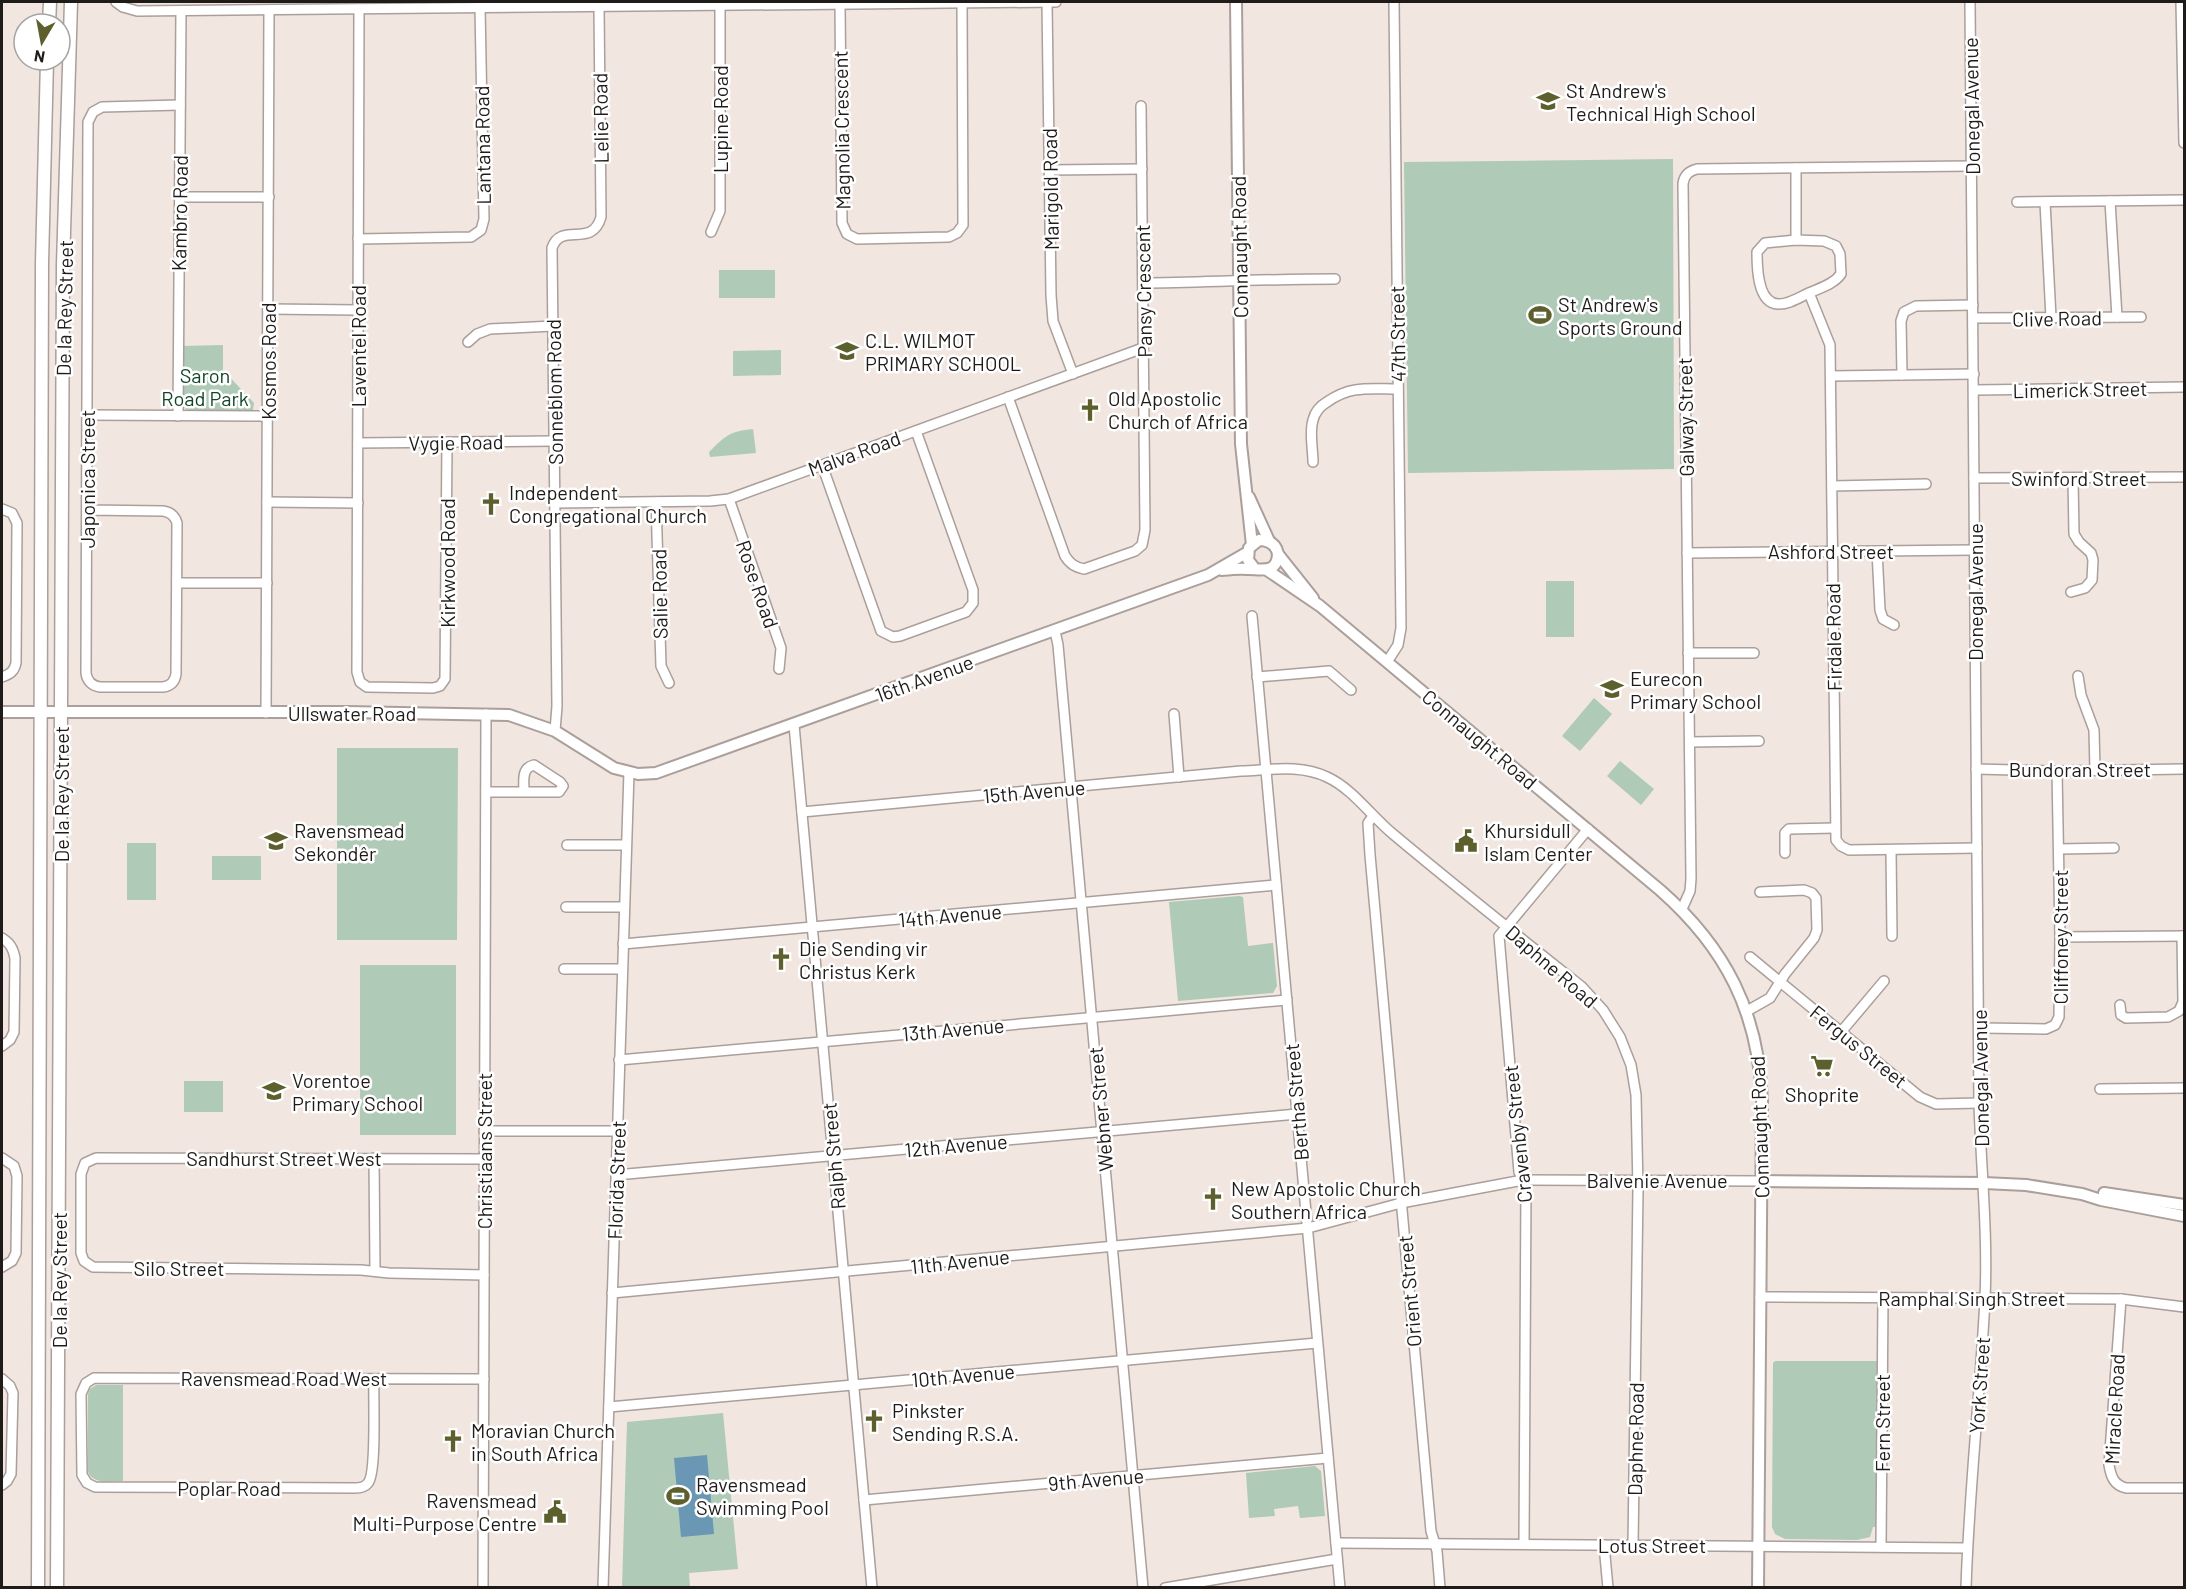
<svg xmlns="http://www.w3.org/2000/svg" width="2186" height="1589" viewBox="0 0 2186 1589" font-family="Barlow,sans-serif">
<rect width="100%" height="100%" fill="#f1e6e0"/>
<g fill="#afcab6">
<path d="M1673,159l1,310 -266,4 -4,-311z"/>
<rect x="719" y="270" width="56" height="28"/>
<path d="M223,345v25l31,33 -1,7 -62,1 -5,-2 -4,-5v-58z"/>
<path d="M781,350v25l-48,1v-25z"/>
<path d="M753,429l3,24 -46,4 -1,-5c16,-16 21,-21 44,-23z"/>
<rect x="1546" y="581" width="28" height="56"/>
<path d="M1594,698l18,16 -32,37 -18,-15z"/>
<path d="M337,748h121l-1,192h-120z"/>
<path d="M1620,761l34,28 -13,16 -34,-29z"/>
<rect x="127" y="843" width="29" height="57"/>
<rect x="212" y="856" width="49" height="24"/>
<path d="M1239,896l4,1 5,49 25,-3 4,43 -4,7 -95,8 -9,-99z"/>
<rect x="360" y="965" width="96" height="170"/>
<rect x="184" y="1081" width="39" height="31"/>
<path d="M1775,1361h102l-1,166h-3l-3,10 -13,3 -72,-1 -10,-5 -3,-7 1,-164z"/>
<path d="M96,1385h27v96c-12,0 -29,4 -35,-9v-78l2,-5z"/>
<path d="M723,1413l15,156 -49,4 1,14 -68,1 5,-166z"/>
<path d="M1315,1466l6,5 4,45 -25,2 -2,-12 -24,3 1,7 -26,2 -3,-45z"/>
</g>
<path fill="#6a97b3" d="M707,1455l7,79 -33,3 -7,-79z"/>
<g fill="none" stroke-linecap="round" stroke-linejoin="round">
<g stroke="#aa9f9a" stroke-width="12">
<g id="minor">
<path d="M116,2l7,5 14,4 919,-9"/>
<path d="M1047,2l4,293 2,26 20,53"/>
<path d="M2181,2l3,141"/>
<path d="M840,4l2,219 5,11 10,5 92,-2 8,-4 6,-8 -1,-222"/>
<path d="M359,9l-2,663 3,10 7,5 66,1 7,-2 5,-7 2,-237"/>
<path d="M1050,170l92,-1"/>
<path d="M179,197h90"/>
<path d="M2110,201l7,116"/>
<path d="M2017,202l167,-2"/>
<path d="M2045,202l6,116"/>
<path d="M711,232l9,-21v-206"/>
<path d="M358,239l113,-2 10,-7 3,-11 -4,-212"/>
<path d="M1796,240l28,1 12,5 4,8 1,20c-7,10 -21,14 -32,19 -9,4 -21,12 -31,11 -21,-1 -21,-38 -21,-52l8,-9z"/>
<path d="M1796,240v-72"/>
<path d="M1143,283c64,-1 128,-4 192,-4"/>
<path d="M1809,293l21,52 6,495 5,6 8,4 128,-2"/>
<path d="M268,309l90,1"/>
<path d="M1974,318l167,-1"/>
<path d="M468,342l9,-8 13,-5 63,-3"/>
<path d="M1902,375l-1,-54 3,-9 12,-6 57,-1"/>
<path d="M1831,376l143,-2"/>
<path d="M1975,390l209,-3"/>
<path d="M1008,397l57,159c5,8 10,11 19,13l51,-18 7,-6 3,-15 -4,-424"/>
<path d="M87,415l181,1"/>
<path d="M178,416l3,-405"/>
<path d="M358,443l196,-2"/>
<path d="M1313,462c0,-13 -4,-30 0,-42 2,-8 7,-14 14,-18 24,-17 43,-13 71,-13"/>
<path d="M822,465l59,166 12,6 7,-1 66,-24 7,-9v-13l-57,-159"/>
<path d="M1974,478l210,-1"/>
<path d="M1832,486l94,-2"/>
<path d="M729,499l52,149 -2,21"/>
<path d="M267,502l91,1"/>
<path d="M656,502l5,164 8,17"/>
<path d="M555,503l155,-2 19,-2 414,-151"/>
<path d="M2,509l10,4 5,10 -1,140c-2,9 -6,11 -14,14"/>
<path d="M87,510l76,1c8,1 12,5 14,12l-1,151c-1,7 -5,12 -13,13h-63c-8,-1 -13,-6 -14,-14 1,-183 2,-367 2,-551l5,-10 9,-5 78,-2"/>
<path d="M1877,551l3,59 3,9 11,6"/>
<path d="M1687,553l287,-3"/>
<path d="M177,583h90"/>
<path d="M2071,592l14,-4 7,-8 1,-20 -2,-7 -12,-11 -5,-8 -1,-55"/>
<path d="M1252,616l88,972"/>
<path d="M1055,631l3,14 85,943"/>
<path d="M1688,653h66"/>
<path d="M1387,662l11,-17 3,-17 -7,-626"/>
<path d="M2078,676l3,19 13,35 1,40"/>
<path d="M1257,677l72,-6 22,19"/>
<path d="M266,713l3,-703"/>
<path d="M1174,714l5,63"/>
<path d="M794,725l78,863"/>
<path d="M555,731l2,-25 -5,-458c9,-27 40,1 49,-31l-2,-211"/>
<path d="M1690,742l69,-1"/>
<path d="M1976,769l81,2 127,-2"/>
<path d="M486,792h73l4,-6 -3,-4 -26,-17c-13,3 -10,16 -10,27"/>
<path d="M802,812l439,-41c29,-1 59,-7 86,6 26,12 44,39 66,57 62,52 125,102 189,153l21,23 17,27 11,28 5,30 2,94 -5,356"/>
<path d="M1373,816l-5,7 2,32 61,676 6,20 3,37"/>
<path d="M567,845h59"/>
<path d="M2059,849l55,-1"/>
<path d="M1891,850l1,86"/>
<path d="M1785,853v-20l4,-4 46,-1"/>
<path d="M566,907h58"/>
<path d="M1682,909l8,-18 1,-12 -8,-695c1,-9 6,-13 14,-15l275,-3"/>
<path d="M2060,937l124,-1"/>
<path d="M2,938c8,5 11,10 13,20l-1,74 -4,8 -8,6"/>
<path d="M623,944l653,-59"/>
<path d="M1750,957l170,140 16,7 43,-1"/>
<path d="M564,969h58"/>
<path d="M2120,1005l1,10 5,3 42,-1 11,-6 4,-9 -1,-66"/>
<path d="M1747,1011l23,-13 15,-24 29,-36 3,-8 -1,-32 -4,-5 -8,-3 -44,2"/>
<path d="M1980,1028l66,1 9,-4 4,-8 1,-80 -3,-166"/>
<path d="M1841,1032l43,-51"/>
<path d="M619,1060l668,-60"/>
<path d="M2100,1089l84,-1"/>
<path d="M484,1131h133"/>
<path d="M2,1158l12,8 3,10 -1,77 -4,8 -10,6"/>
<path d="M374,1158l1,113"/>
<path d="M616,1175l681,-61"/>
<path d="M484,1275l-95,-2 -28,-3 -268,-3 -9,-6 -3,-8v-79l4,-11 11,-5 388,1"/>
<path d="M612,1293l696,-65 93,-25 122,-23 238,1"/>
<path d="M1760,1297l361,2 63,8"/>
<path d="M2121,1299l-12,166c2,12 5,20 17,23h58"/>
<path d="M2,1379l8,7 3,7 -2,81 -4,7 -5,4"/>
<path d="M374,1379c-1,17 3,94 -6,104 -3,4 -8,5 -13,5l-260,-1 -8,-4 -5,-8 -1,-81 5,-11 8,-5 390,1"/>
<path d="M609,1407l708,-64"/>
<path d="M864,1500l464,-42"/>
<path d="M1336,1543l631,5"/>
<path d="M1524,1544l2,-358 -7,-14 -20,-236 89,-107"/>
<path d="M1604,1545l4,43"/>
<path d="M1881,1547l2,-249"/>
<path d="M483,1588l3,-874"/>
<path d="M603,1588l26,-816"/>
<path d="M1165,1588l172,-29"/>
<path d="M1966,1588c3,-97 14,-192 19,-289 3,-65 -4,-131 -6,-196l-9,-1101"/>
</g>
</g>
<g stroke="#aa9f9a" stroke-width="14">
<g id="tertiary">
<path d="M1236,2l5,442 11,101"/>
<path d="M1249,497l20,44"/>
<path d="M1278,554l35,44"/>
<path d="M1222,570c9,-1 17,-2 26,-1 14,0 29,5 30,-15 -2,-10 -9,-14 -19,-14l-10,8 -1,12 7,9"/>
<path d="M1267,570l53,36 340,284c66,58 99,123 102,211l-4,487"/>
<path d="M2,712h345l162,3 46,16 59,37 24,6 18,-1 552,-198 40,-23"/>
<path d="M1761,1181l223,2 42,2 56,9 19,6 83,16"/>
<path d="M2104,1193l80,12"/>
</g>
</g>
<g stroke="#aa9f9a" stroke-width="15">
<g id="secondary">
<path d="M49,24l1,-22"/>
<path d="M38,1588l4,-1325 5,-203"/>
<path d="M57,1588l6,-1323 8,-263"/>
</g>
</g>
<use href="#minor" stroke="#fff" stroke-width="9"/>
<use href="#tertiary" stroke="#fff" stroke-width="10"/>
<use href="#secondary" stroke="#fff" stroke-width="12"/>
</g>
<defs>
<g id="school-bare" transform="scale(1.8)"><path d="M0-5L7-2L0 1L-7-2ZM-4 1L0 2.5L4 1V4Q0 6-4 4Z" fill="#5d602d" stroke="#fff" stroke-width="2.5" paint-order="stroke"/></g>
<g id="stadium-bare" transform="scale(1.8)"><path d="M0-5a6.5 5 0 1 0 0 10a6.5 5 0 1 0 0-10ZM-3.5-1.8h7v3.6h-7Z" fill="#5d602d" stroke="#fff" stroke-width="2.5" paint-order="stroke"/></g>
<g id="church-bare" transform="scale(1.8)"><path d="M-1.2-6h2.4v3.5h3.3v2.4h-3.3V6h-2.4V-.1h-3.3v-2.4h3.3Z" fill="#5d602d" stroke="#fff" stroke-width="2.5" paint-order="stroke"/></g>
<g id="civic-bare" transform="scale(1.8)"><path d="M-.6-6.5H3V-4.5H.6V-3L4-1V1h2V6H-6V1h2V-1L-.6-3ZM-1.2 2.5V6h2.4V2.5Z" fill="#5d602d" stroke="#fff" stroke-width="2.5" paint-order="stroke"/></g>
<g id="supermarket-bare" transform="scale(1.8)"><path d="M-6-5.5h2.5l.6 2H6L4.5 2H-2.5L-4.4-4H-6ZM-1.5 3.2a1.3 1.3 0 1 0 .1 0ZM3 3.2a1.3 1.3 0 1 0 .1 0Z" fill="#5d602d" stroke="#fff" stroke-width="2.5" paint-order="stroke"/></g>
</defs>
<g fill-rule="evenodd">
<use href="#school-bare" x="1548" y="101"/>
<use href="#stadium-bare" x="1540" y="315"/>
<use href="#school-bare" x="847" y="351"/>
<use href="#church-bare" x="1090" y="410"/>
<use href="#church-bare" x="491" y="504"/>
<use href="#school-bare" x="1612" y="689"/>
<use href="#school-bare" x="276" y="841"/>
<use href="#civic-bare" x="1466" y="841"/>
<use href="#church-bare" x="781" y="959"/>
<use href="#supermarket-bare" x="1822" y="1066"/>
<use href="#school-bare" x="274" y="1091"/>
<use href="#church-bare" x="1213" y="1199"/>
<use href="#church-bare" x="874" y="1421"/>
<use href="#church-bare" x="453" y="1441"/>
<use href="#stadium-bare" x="678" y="1496"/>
<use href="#civic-bare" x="555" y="1512"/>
</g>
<g text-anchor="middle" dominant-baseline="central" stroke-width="5" stroke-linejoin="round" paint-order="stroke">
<g font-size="20" fill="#1f1b19" stroke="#fff" text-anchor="start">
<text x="1566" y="90">St Andrew's<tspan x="1566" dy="23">Technical High School</tspan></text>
<text x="1558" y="304">St Andrew's<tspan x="1558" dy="23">Sports Ground</tspan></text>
<text x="865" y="340">C.L. WILMOT<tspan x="865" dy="23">PRIMARY SCHOOL</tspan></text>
<text x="1108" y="398">Old Apostolic<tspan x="1108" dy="23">Church of Africa</tspan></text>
<text x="509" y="492">Independent<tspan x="509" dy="23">Congregational Church</tspan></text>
<text x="1630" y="678">Eurecon<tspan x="1630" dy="23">Primary School</tspan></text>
<text x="294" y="830">Ravensmead<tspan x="294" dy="23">Sekondêr</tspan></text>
<text x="1484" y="830">Khursidull<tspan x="1484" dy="23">Islam Center</tspan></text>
<text x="799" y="948">Die Sending vir<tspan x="799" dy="23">Christus Kerk</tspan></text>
<text x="292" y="1080">Vorentoe<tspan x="292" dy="23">Primary School</tspan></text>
<text x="1822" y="1094" text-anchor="middle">Shoprite</text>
<text x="1231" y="1188">New Apostolic Church<tspan x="1231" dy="23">Southern Africa</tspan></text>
<text x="892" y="1410">Pinkster<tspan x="892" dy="23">Sending R.S.A.</tspan></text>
<text x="471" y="1430">Moravian Church<tspan x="471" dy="23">in South Africa</tspan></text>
<text x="696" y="1484">Ravensmead<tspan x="696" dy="23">Swimming Pool</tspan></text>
<text x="537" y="1500" text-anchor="end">Ravensmead<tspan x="537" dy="23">Multi-Purpose Centre</tspan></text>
</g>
<g font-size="20" fill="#1f1b19" stroke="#fff">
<text transform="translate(1971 106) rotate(-91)">Donegal Avenue</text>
<text transform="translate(600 118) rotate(-91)">Lelie Road</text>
<text transform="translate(720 119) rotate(-90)">Lupine Road</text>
<text transform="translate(841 130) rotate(-91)">Magnolia Crescent</text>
<text transform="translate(482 145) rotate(-91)">Lantana Road</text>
<text transform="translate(1050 189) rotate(-91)">Marigold Road</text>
<text transform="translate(179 213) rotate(-89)">Kambro Road</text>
<text transform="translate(1239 247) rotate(-91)">Connaught Road</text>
<text transform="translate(1143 291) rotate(-91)">Pansy Crescent</text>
<text transform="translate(64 308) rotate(-89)">De la Rey Street</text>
<text transform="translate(2057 318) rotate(-1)">Clive Road</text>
<text transform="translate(1397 334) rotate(-91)">47th Street</text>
<text transform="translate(358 346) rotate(-90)">Laventel Road</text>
<text transform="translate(268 361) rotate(-90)">Kosmos Road</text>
<text transform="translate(2080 389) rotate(-1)">Limerick Street</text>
<text transform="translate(554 392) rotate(-91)">Sonneblom Road</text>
<text transform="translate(1685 417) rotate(-91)">Galway Street</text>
<text transform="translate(456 442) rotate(-1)">Vygie Road</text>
<text transform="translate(854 453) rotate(-20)">Malva Road</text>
<text x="2079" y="478">Swinford Street</text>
<text transform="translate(87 479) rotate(-90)">Japonica Street</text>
<text x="1831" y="551">Ashford Street</text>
<text transform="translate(447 563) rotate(-90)">Kirkwood Road</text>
<text transform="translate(758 584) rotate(71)">Rose Road</text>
<text transform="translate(1975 592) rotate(-90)">Donegal Avenue</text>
<text transform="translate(659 594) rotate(-91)">Salie Road</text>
<text transform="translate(1833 637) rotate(-91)">Firdale Road</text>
<text transform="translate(924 678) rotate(-20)">16th Avenue</text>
<text x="352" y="713">Ullswater Road</text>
<text transform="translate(1480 739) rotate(40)">Connaught Road</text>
<text x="2080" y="769">Bundoran Street</text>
<text transform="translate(1034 791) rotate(-5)">15th Avenue</text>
<text transform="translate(61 794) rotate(-90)">De la Rey Street</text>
<text transform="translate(950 915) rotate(-5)">14th Avenue</text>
<text transform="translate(2060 937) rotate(-90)">Cliffoney Street</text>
<text transform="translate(1552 966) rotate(41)">Daphne Road</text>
<text transform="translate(953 1029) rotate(-5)">13th Avenue</text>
<text transform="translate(1859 1046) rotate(39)">Fergus Street</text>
<text transform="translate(1980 1078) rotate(-91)">Donegal Avenue</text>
<text transform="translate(1296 1102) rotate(-95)">Bertha Street</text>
<text transform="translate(1100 1109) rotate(-95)">Webner Street</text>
<text transform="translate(1759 1127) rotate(-92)">Connaught Road</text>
<text transform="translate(1517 1134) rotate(-96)">Cravenby Street</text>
<text transform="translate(956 1145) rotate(-5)">12th Avenue</text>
<text transform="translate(484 1151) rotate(-90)">Christiaans Street</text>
<text transform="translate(833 1156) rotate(-95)">Ralph Street</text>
<text x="284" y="1158">Sandhurst Street West</text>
<text transform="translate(616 1180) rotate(-88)">Florida Street</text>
<text x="1657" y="1180">Balvenie Avenue</text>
<text transform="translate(960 1261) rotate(-6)">11th Avenue</text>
<text x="179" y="1268">Silo Street</text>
<text transform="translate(59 1280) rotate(-90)">De la Rey Street</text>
<text transform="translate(1409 1291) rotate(-95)">Orient Street</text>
<text x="1972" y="1298">Ramphal Singh Street</text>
<text transform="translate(963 1375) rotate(-5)">10th Avenue</text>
<text x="284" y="1378">Ravensmead Road West</text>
<text transform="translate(1979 1385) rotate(-86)">York Street</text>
<text transform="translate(2114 1409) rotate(-87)">Miracle Road</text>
<text transform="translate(1882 1423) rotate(-90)">Fern Street</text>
<text transform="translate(1635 1439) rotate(-89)">Daphne Road</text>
<text transform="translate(1096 1479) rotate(-5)">9th Avenue</text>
<text x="229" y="1488">Poplar Road</text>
<text x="1652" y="1545">Lotus Street</text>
</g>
<g font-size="20" fill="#124527" stroke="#fff">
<text x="205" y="375">Saron<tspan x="205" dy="23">Road Park</tspan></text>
</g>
</g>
<rect width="2186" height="1589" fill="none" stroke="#1f1b19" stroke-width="6"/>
<g transform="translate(42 42) rotate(190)"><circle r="28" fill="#ffffff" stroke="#a5a4a3" stroke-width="1.5"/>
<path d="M0-4.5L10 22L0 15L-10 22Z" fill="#5d602d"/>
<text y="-9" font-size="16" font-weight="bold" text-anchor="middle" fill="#1f1b19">N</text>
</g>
</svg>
